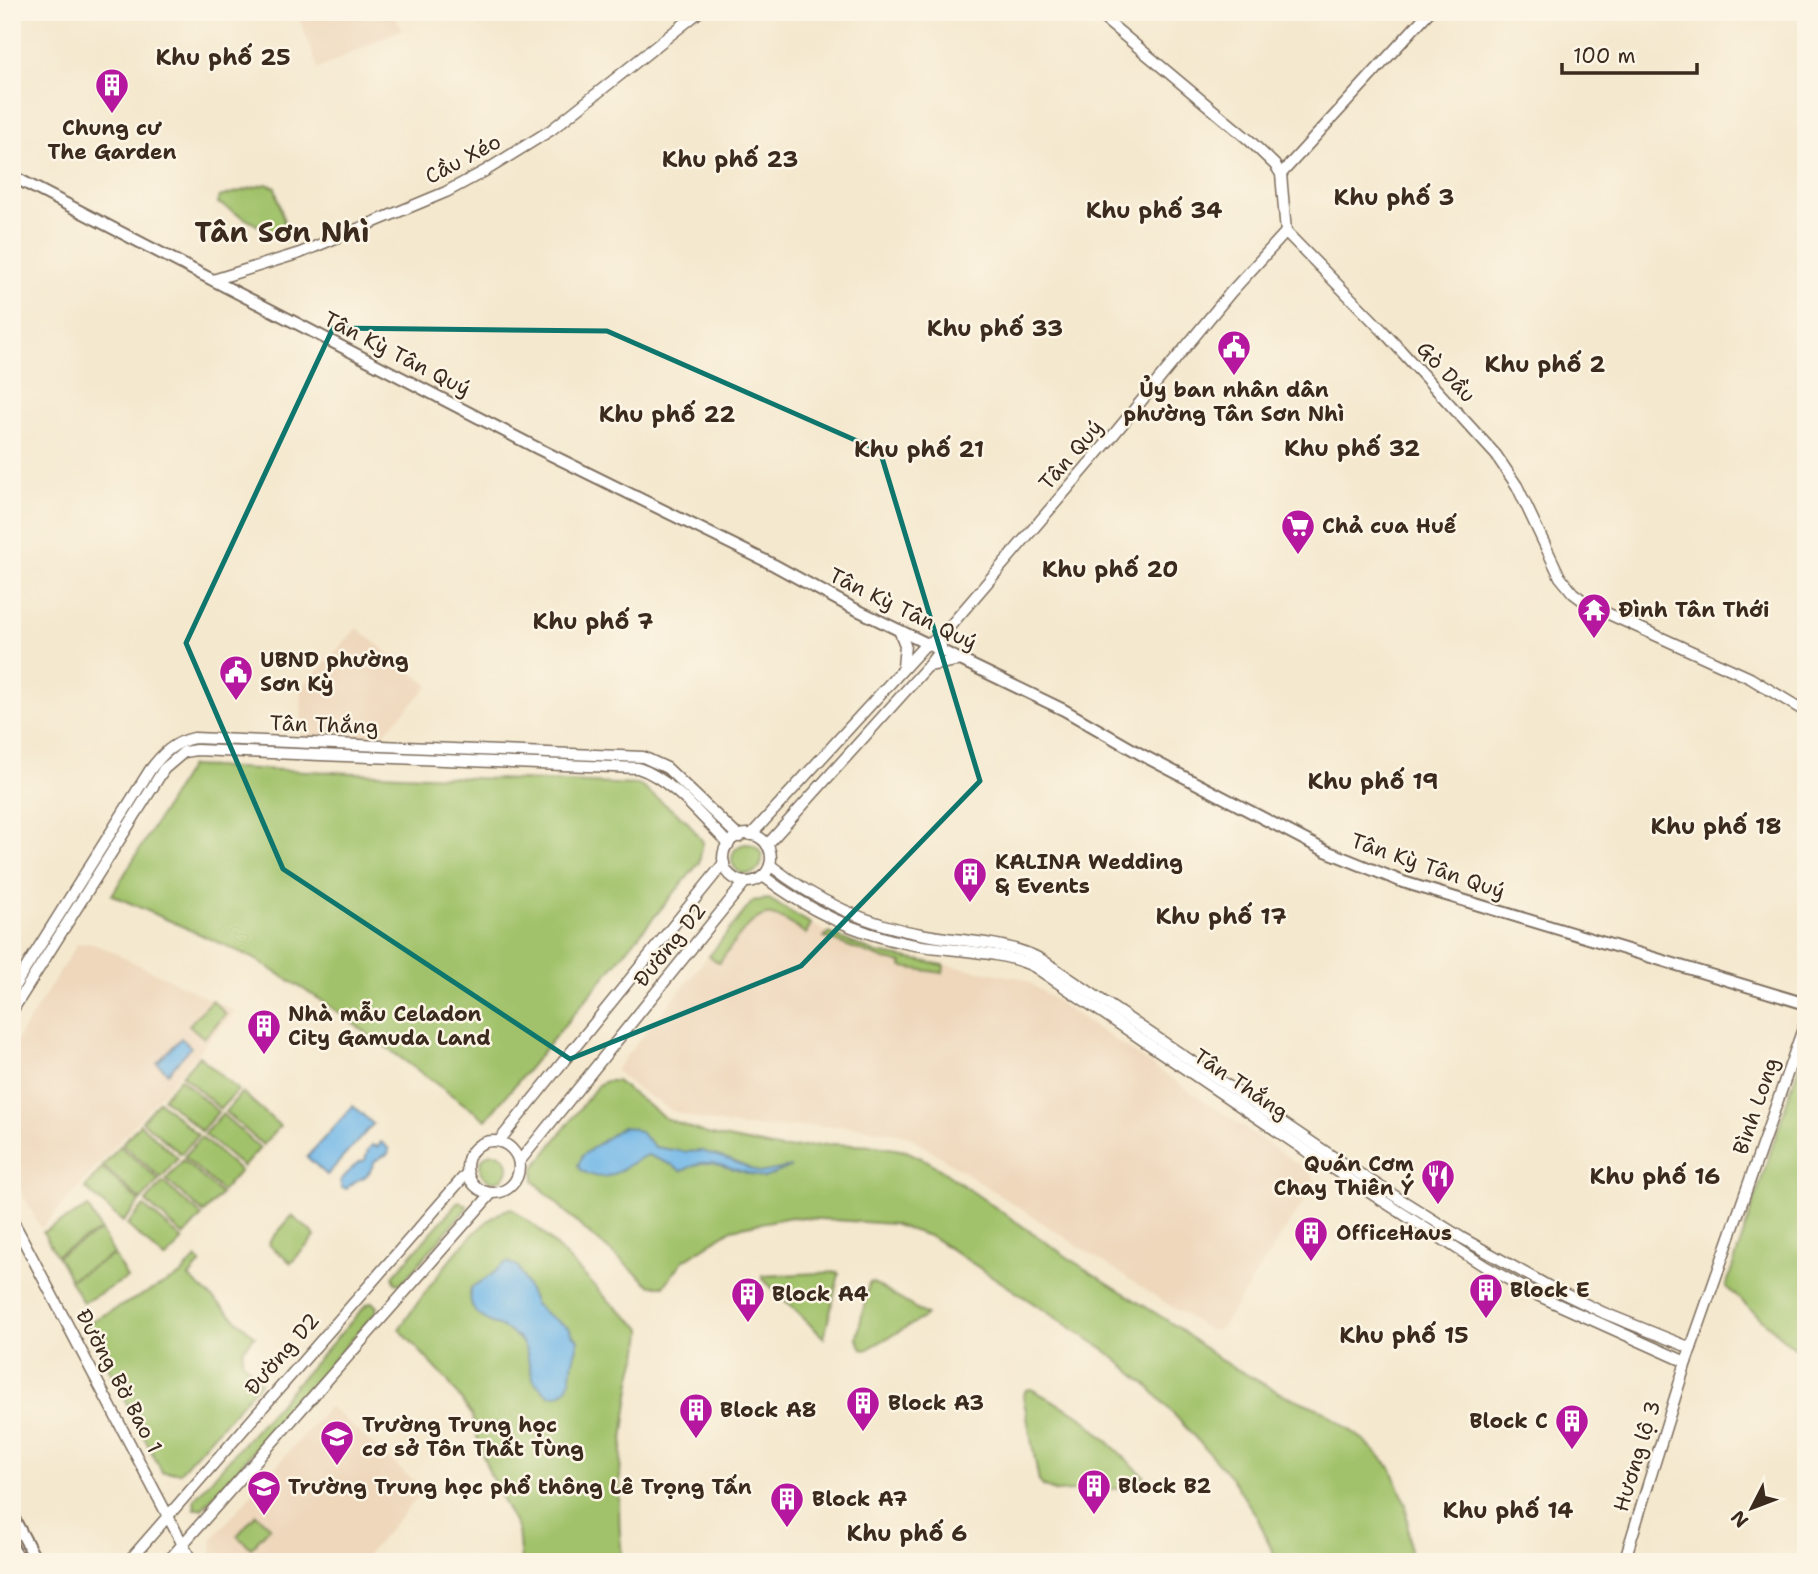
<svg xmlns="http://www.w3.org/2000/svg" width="1818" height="1574" viewBox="0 0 1818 1574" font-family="'Shantell Sans',sans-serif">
<rect width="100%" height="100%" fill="#fcf5e5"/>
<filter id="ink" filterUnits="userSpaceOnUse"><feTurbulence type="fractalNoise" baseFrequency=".0143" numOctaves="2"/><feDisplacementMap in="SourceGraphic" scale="14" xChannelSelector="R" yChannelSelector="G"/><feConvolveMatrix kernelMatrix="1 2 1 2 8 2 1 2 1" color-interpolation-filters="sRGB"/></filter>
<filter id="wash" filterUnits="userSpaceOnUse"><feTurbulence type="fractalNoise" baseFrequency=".00686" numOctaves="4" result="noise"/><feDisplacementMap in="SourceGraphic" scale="28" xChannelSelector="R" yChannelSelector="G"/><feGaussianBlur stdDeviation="1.57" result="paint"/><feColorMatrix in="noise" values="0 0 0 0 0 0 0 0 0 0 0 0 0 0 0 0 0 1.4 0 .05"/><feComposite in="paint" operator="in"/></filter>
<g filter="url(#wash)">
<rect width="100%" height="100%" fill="#f4e8ce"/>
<g fill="#eed7bb">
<path d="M297,12h95l10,17 -84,40z"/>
<path d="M357,628l72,58 -51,53 -76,-2 -1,-48z"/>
<path d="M769,899l59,34 49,20 144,25 9,5 280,189 6,10 -94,145 -5,3 -7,1 -7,-4 -296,-192 -55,-9 -109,1 -46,-8 -26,-9 -35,-22 -21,-18 138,-169z"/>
<path d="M89,943l15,5 131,63 -194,218 -29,-54v-127l65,-104z"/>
<path d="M329,1406l95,84 -63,72h-146l-3,-5 1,-19z"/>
</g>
<g fill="#a1c26b" stroke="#6e7644" stroke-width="2">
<path d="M266,184l9,3 13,50 -3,4 -67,-38 1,-6z"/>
<path d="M190,766l449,19 47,35 17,22 -4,21 -213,257 -162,-118 -71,-44 -141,-63z"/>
<circle cx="747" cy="859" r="15"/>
<path d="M769,899l42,25 -5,10c-10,-6 -22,-17 -35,-19 -19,-3 -41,34 -52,48l-10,-7 44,-55z"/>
<path d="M828,933l49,20 67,12 -1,8 -41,-6v-4l-17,-3 -61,-23z"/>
<path d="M212,1000l14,14 -22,24 -15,-13z"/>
<path d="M1806,1044v315l-80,-72z"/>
<path d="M199,1056l39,34 -18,19 -38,-34z"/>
<path d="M180,1078l38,34 -17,19 -38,-33z"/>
<path d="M606,1081h10l49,37 42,16 75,15 49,-5 45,2 30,5 22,10 148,102 100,63 44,34 62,34 40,16 43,31 27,28 14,36 5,57h-134l-19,-43 -27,-42 -81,-89 -45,-38 -173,-113 -40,-13 -101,-7 -59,12 -49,32 -19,25h-13l-74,-63 -43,-42v-13l64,-83z"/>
<path d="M242,1092l38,34 -17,19 -38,-33z"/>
<path d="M159,1101l39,34 -17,19 -39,-33z"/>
<path d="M222,1114l38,34 -17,19 -39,-33z"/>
<path d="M140,1124l38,34 -17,20 -39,-34z"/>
<path d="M201,1137l39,34 -18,20 -38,-34z"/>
<path d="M120,1146l39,34 -18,20 -38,-34z"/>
<circle cx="494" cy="1167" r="14"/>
<path d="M183,1160l38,34 -17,19 -38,-33z"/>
<path d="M102,1168l38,34 -17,20 -38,-34z"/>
<path d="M163,1182l39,34 -18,20 -38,-34z"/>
<path d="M459,1201l8,5 -1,3 -65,75 -6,-1 -2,-7z"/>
<path d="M144,1206l39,34 -18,19 -38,-34z"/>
<path d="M88,1207l13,23 -45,25 -13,-23z"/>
<path d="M511,1208l30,23 68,70 33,28c0,19 -8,35 -11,53 -9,58 -17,121 -8,180h-102l-3,-32 -23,-44 -15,-37 -8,-34 -25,-35 -48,-51c25,-34 73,-109 112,-121z"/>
<path d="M292,1216l21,17 2,4 -24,26 -22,-18 1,-4z"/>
<path d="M101,1231l13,23 -44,25 -13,-23z"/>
<path d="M114,1255l13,23 -44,25 -13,-23z"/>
<path d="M196,1258l5,5 -12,14 66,59 -12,13 -1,12 19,21 -81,90h-18l-76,-148 95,-49z"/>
<path d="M837,1272l2,2 -15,64 -61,-59v-3z"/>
<path d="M872,1282l54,33 -3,3 -57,32 -4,-1 -5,-11 12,-55z"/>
<path d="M372,1302l5,5 -2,6 -173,196h-7l-1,-10 172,-194z"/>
<path d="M1031,1389l50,27 67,64 -1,4 -4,3 -87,5 -13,-6 -4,-5 -16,-85 3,-6z"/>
<path d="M256,1514l14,13 -19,21 -14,-12z"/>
</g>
<g fill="#71b7e8" stroke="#567083" stroke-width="2">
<path d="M181,1038l10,9 -23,26 -11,-10z"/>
<path d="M353,1106l20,18 -46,51 -20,-18z"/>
<path d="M622,1127l10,1 9,5 14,14 31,5 16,-1 28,9 30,13 31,-6 -27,11 -51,-15h-12l-20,8 -9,-6 -24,-10c-25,8 -37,34 -67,15l-3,-5 5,-10z"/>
<path d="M381,1142l8,7 -1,5c-22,9 -10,9 -21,21 -7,7 -13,3 -20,14l-5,-1 -2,-7 17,-18 8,-3 3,-10 4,-5 6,2z"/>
<path d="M507,1262l11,4 17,38 11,10 23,14 3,6 7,6c-2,8 -7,21 -7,28 -1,14 -5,30 -23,27 -5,-5 -12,-9 -15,-15 -7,-13 -4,-30 -15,-41 -19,-19 -54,-15 -48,-51 5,-5 11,-6 16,-10 7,-5 12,-11 20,-16z"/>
</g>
</g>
<g filter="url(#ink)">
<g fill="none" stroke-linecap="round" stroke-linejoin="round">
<g stroke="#7c6c5c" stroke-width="13">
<g id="tertiary">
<path d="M1096,12l153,128 26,25 6,9 5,58 97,99 113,124 21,31 43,91 13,16 16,12 161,73 56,34"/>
<path d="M1281,174l148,-162"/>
<path d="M213,280l87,-27 146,-61 39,-21 66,-41 148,-118"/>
<path d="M899,630l6,15 -2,22"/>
<path d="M928,666l33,-6"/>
<circle cx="747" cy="858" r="24"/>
<path d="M751,835l176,-192 12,-4 171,-200 121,-147 55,-60"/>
<path d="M767,845l161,-179 13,-17v-3"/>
<path d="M770,865c47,37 97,60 156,70 38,7 82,6 116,25l297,201 123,77 86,48 56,27 87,35"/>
<path d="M763,876c43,33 92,57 146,68 37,7 93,6 126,23l298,202 153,98 51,28 149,67"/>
<path d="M12,990l138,-220c12,-16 24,-28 44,-32l449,19 24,11 72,69"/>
<path d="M12,1011l152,-242 20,-17 12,-2 442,18c34,11 65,51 91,76"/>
<circle cx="493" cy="1167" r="26"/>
<path d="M499,1141l225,-278"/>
<path d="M519,1162l226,-280"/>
<path d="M12,1219l180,343"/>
<path d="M128,1562l339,-389"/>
<path d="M167,1562l324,-368"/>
<path d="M1624,1562l62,-200 120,-342"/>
</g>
</g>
<g stroke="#7c6c5c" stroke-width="14">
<g id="secondary">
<path d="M12,176l525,272 237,117 75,41 215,104 80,46 182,95 77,31 403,122"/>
<path d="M12,1515l25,47"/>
<path d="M12,1546l8,16"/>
</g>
</g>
<use href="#tertiary" stroke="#fff" stroke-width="10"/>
<use href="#secondary" stroke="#fff" stroke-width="10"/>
</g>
</g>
<path fill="none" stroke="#0f766e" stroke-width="5" stroke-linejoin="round" d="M333,328l274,3 273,120 100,330 -179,185 -231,93 -287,-190 -97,-226z"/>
<defs>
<g id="building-pin" transform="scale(1.75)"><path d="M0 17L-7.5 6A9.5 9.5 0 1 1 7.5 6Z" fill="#b5179e" stroke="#fcf5e5"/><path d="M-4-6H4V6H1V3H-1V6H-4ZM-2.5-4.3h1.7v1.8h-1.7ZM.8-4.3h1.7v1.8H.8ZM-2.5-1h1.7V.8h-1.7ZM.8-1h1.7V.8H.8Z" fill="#fff"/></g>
<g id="civic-pin" transform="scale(1.75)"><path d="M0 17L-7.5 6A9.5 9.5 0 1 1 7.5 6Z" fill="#b5179e" stroke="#fcf5e5"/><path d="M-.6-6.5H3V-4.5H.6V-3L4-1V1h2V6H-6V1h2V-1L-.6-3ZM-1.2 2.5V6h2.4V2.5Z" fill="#fff"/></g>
<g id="supermarket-pin" transform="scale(1.75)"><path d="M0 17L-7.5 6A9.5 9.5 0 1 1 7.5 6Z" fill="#b5179e" stroke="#fcf5e5"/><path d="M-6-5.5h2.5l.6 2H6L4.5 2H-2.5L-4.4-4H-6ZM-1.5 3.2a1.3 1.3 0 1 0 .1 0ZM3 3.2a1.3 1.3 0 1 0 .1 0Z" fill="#fff"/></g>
<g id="temple-pin" transform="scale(1.75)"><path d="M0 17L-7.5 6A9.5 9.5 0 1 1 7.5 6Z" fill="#b5179e" stroke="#fcf5e5"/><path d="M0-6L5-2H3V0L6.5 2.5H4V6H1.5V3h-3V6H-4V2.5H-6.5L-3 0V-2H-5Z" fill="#fff"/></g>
<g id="restaurant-pin" transform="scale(1.75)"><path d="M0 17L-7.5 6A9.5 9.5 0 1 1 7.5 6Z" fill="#b5179e" stroke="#fcf5e5"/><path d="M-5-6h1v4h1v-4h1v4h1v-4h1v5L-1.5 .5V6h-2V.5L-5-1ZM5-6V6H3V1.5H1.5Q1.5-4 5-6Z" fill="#fff"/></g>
<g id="school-pin" transform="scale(1.75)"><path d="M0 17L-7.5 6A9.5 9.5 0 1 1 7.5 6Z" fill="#b5179e" stroke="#fcf5e5"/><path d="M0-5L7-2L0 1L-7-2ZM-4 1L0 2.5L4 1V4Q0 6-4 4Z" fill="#fff"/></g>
</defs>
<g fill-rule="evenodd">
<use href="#building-pin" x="112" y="85"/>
<use href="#civic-pin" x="1234" y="347"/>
<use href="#supermarket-pin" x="1298" y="526"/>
<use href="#temple-pin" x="1594" y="610"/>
<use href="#civic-pin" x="236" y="672"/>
<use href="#building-pin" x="970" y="874"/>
<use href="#building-pin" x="264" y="1026"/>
<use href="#restaurant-pin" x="1438" y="1176"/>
<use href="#building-pin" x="1311" y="1233"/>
<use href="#building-pin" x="1486" y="1290"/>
<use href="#building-pin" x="748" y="1294"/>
<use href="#building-pin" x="863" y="1403"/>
<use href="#building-pin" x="696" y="1410"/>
<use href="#building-pin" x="1572" y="1421"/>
<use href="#school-pin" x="337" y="1437"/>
<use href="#building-pin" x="1094" y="1486"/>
<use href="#school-pin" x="264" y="1487"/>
<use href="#building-pin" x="787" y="1499"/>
</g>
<g text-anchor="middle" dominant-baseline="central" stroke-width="5" stroke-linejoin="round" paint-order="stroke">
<g font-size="21" font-weight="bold" fill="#3b2a1e" stroke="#fcf5e5" text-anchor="start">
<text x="112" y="128" text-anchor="middle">Chung cư<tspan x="112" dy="24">The Garden</tspan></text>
<text x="1234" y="390" text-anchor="middle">Ủy ban nhân dân<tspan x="1234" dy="24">phường Tân Sơn Nhì</tspan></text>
<text x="1322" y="526">Chả cua Huế</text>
<text x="1618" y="610">Đình Tân Thới</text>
<text x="260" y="660">UBND phường<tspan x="260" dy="24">Sơn Kỳ</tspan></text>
<text x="995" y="862">KALINA Wedding<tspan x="995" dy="24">&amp; Events</tspan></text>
<text x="288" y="1014">Nhà mẫu Celadon<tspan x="288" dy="24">City Gamuda Land</tspan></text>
<text x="1414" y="1164" text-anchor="end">Quán Cơm<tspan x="1414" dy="24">Chay Thiên Ý</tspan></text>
<text x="1336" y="1233">OfficeHaus</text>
<text x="1510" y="1290">Block E</text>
<text x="772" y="1294">Block A4</text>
<text x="888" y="1403">Block A3</text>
<text x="720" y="1410">Block A8</text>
<text x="1548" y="1421" text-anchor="end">Block C</text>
<text x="362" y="1425">Trường Trung học<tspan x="362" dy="24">cơ sở Tôn Thất Tùng</tspan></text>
<text x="1118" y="1486">Block B2</text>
<text x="288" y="1487">Trường Trung học phổ thông Lê Trọng Tấn</text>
<text x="812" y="1499">Block A7</text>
</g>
<g font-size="21" fill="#3b2a1e" stroke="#fcf5e5">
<text transform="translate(463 159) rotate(-28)">Cầu Xéo</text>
<text transform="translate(397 354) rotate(27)">Tân Kỳ Tân Quý</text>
<text transform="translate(1446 372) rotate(47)">Gò Dầu</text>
<text transform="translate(1071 455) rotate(-49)">Tân Quý</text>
<text transform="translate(903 609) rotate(26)">Tân Kỳ Tân Quý</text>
<text transform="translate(324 725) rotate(2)">Tân Thắng</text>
<text transform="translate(1428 866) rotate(19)">Tân Kỳ Tân Quý</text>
<text transform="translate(670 945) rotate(-51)">Đường D2</text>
<text transform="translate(1241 1084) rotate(34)">Tân Thắng</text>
<text transform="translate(1756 1106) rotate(-71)">Bình Long</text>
<text transform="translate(282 1354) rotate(-49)">Đường D2</text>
<text transform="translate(119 1381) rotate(62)">Đường Bờ Bao 1</text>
<text transform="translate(1637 1456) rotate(-73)">Hương lộ 3</text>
</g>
<g font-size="23" font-weight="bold" fill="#3b2a1e" stroke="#fcf5e5">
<text x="223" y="57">Khu phố 25</text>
<text x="730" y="159">Khu phố 23</text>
<text x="1394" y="197">Khu phố 3</text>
<text x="1154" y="210">Khu phố 34</text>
<text x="995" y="328">Khu phố 33</text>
<text x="1545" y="364">Khu phố 2</text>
<text x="667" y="414">Khu phố 22</text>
<text x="1352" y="448">Khu phố 32</text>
<text x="919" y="449">Khu phố 21</text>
<text x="1110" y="569">Khu phố 20</text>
<text x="593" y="621">Khu phố 7</text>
<text x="1373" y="781">Khu phố 19</text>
<text x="1716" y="826">Khu phố 18</text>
<text x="1221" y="916">Khu phố 17</text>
<text x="1655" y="1176">Khu phố 16</text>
<text x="1404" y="1335">Khu phố 15</text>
<text x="1508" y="1510">Khu phố 14</text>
<text x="907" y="1533">Khu phố 6</text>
</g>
<g font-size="28" font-weight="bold" fill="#3b2a1e" stroke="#fcf5e5">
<text x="282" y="232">Tân Sơn Nhì</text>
</g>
</g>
<rect width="1818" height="1574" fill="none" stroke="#fcf5e5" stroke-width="42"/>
<g transform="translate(1752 1508) rotate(228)" stroke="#fcf5e5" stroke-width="5" paint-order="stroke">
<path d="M0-5L12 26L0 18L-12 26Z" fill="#3b2a1e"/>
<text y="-10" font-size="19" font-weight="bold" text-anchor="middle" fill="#3b2a1e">N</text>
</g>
<path d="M1562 63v10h135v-10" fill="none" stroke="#3b2a1e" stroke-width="3.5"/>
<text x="1573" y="63" font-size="21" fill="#3b2a1e" stroke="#fcf5e5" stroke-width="5" paint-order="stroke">100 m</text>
</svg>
